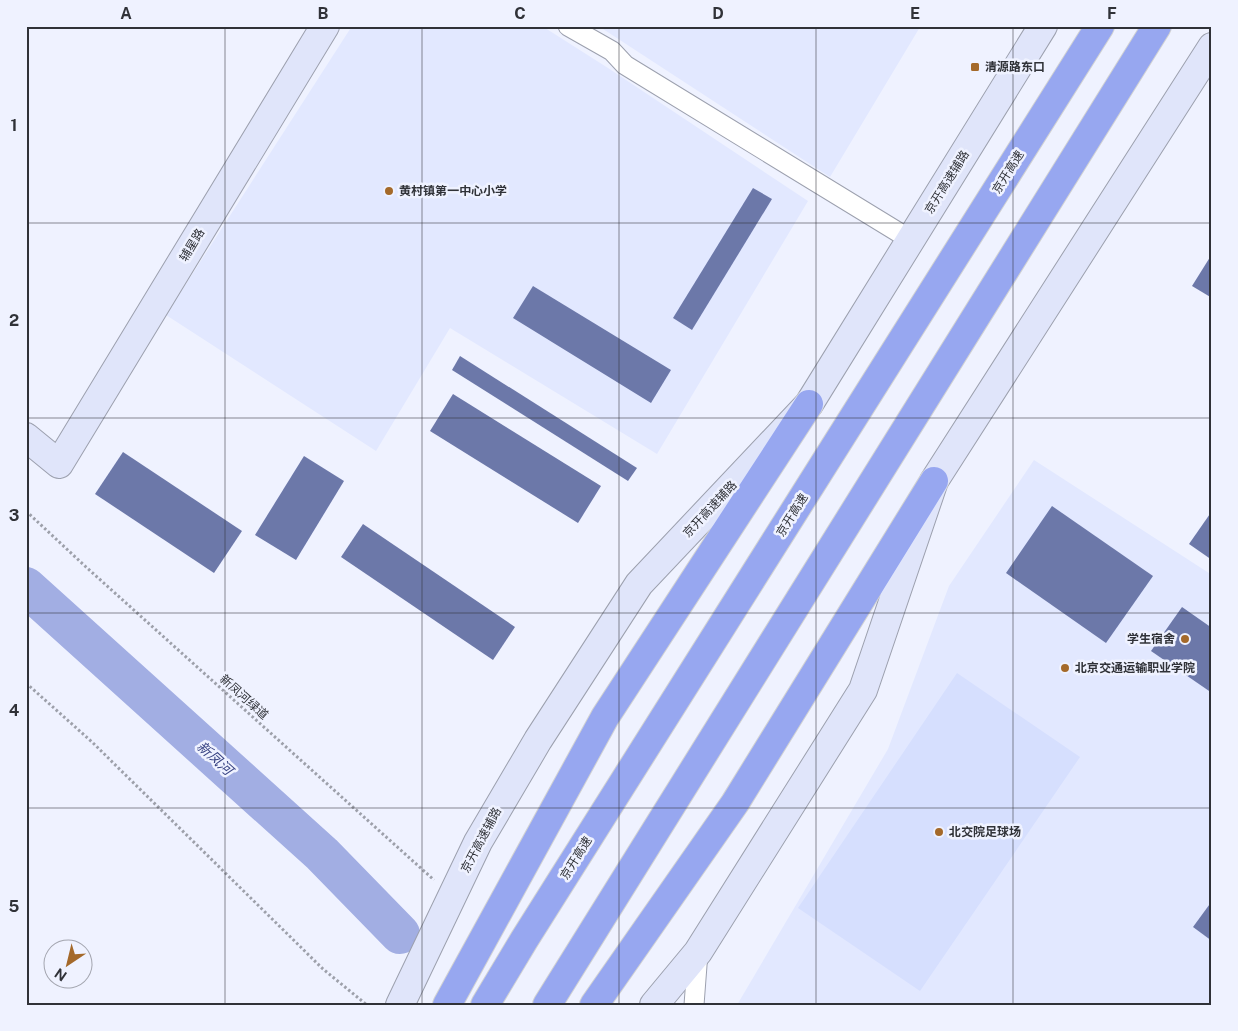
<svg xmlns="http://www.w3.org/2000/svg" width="1238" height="1031" viewBox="0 0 1238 1031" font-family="'Public Sans','Noto Sans SC',sans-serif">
<rect width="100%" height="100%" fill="#eff2ff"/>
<g fill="#e2e8ff">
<path d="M352,26h190l66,42 200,133 -151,253 -207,-126 -74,123 -210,-136z"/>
<path d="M605,26h314l1,1 -90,150 -227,-148z"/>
<path d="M1034,460l178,115v430h-475l151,-256 61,-163z"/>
</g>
<path fill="#d6dffe" d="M957,673l123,84 -160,234 -122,-83z"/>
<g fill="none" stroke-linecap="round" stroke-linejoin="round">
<path stroke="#a2aee3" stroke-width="40" d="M26,587l296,267 78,80"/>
</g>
<g fill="#6c78a9">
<path d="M753,188l19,11 -80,131 -19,-12z"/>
<path d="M1212,254v44l-20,-12z"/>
<path d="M533,286l138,84 -20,33 -138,-85z"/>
<path d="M460,356l177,112 -9,13 -176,-111z"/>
<path d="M453,394l148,92 -23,37 -148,-92z"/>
<path d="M123,452l119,79 -28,42 -119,-79z"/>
<path d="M304,456l40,25 -48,79 -41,-25z"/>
<path d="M1052,506l101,70 -47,67 -100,-70z"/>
<path d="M1212,511v49l-23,-16z"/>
<path d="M363,524l152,103 -22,33 -152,-103z"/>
<path d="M1182,607l30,21v65l-61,-42z"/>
<path d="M1212,901v40l-19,-14z"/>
</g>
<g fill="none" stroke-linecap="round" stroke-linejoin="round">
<g stroke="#9ca0ae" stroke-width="21">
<g id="street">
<path d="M568,26l44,25 13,14 286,175"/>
<path d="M694,1005l4,-53"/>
</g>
</g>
<g stroke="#9ca0ae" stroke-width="30">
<g id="secondary">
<path d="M26,437l33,27 266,-438"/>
<path d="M400,1005l78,-163 60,-102 101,-156 170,-180 234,-378"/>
<path d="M654,1005l44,-53 165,-262 71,-209 278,-434"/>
</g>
</g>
<g stroke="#d1d2d3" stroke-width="30">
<g id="highway">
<path d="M447,1005l158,-288 204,-313"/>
<path d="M485,1005l39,-65 576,-914"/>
<path d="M547,1005l610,-979"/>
<path d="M594,1005l141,-202 199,-322"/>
</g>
</g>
<g stroke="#9da0aa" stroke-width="3" stroke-dasharray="2.5 2.5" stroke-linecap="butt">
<path d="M26,511l60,56 348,313"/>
<path d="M26,683l66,59 231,227 44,36"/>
</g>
<use href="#street" stroke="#fff" stroke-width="19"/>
<use href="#secondary" stroke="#e0e5fa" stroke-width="28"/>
<use href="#highway" stroke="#97a7f0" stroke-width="28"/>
</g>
<path fill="none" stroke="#303238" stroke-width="1" stroke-opacity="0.55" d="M225,26v979M422,26v979M619,26v979M816,26v979M1013,26v979M26,223h1186M26,418h1186M26,613h1186M26,808h1186"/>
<g fill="#a4692a" stroke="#eff2ff" stroke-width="2">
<rect x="970" y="62" width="10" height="10" rx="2.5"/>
<circle cx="389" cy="191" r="5"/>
<circle cx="1185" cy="639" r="5"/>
<circle cx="1065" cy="668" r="5"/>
<circle cx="939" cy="832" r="5"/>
</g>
<g text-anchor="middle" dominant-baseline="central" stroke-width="5" stroke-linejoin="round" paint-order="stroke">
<g font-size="12" font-weight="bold" fill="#303238" stroke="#eff2ff" text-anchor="start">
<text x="985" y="67">清源路东口</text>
<text x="399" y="191">黄村镇第一中心小学</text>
<text x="1175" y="639" text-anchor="end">学生宿舍</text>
<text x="1075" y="668">北京交通运输职业学院</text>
<text x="949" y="832">北交院足球场</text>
</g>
<g font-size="12" fill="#303238" stroke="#eff2ff">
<text transform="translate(1008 172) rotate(-58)">京开高速</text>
<text transform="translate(947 182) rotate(-58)">京开高速辅路</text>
<text transform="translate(192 245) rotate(-59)">辅星路</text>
<text transform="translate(710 509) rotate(-47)">京开高速辅路</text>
<text transform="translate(792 515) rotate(-58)">京开高速</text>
<text transform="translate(244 697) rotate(42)">新凤河绿道</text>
<text transform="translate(481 840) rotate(-62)">京开高速辅路</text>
<text transform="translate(576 858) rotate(-58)">京开高速</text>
</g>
<g font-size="14" font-style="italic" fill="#384383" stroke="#eff2ff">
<text transform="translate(215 758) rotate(42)">新凤河</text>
</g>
</g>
<rect width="1238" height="1031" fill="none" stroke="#eff2ff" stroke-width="55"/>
<g transform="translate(68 964) rotate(215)"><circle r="24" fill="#eff2ff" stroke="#a3a5af"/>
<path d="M0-4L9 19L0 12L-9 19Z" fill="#a4692a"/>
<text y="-8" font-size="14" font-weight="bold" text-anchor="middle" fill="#303238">N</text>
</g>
<rect x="28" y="28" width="1182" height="976" fill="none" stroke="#303238" stroke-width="2"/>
<g font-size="16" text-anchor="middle" font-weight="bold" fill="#303238">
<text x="126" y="19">A</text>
<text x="323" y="19">B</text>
<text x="520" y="19">C</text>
<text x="718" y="19">D</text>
<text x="915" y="19">E</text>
<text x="1112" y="19">F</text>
<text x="14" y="131">1</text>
<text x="14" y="326">2</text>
<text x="14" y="521">3</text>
<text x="14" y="716">4</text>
<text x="14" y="912">5</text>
</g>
</svg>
